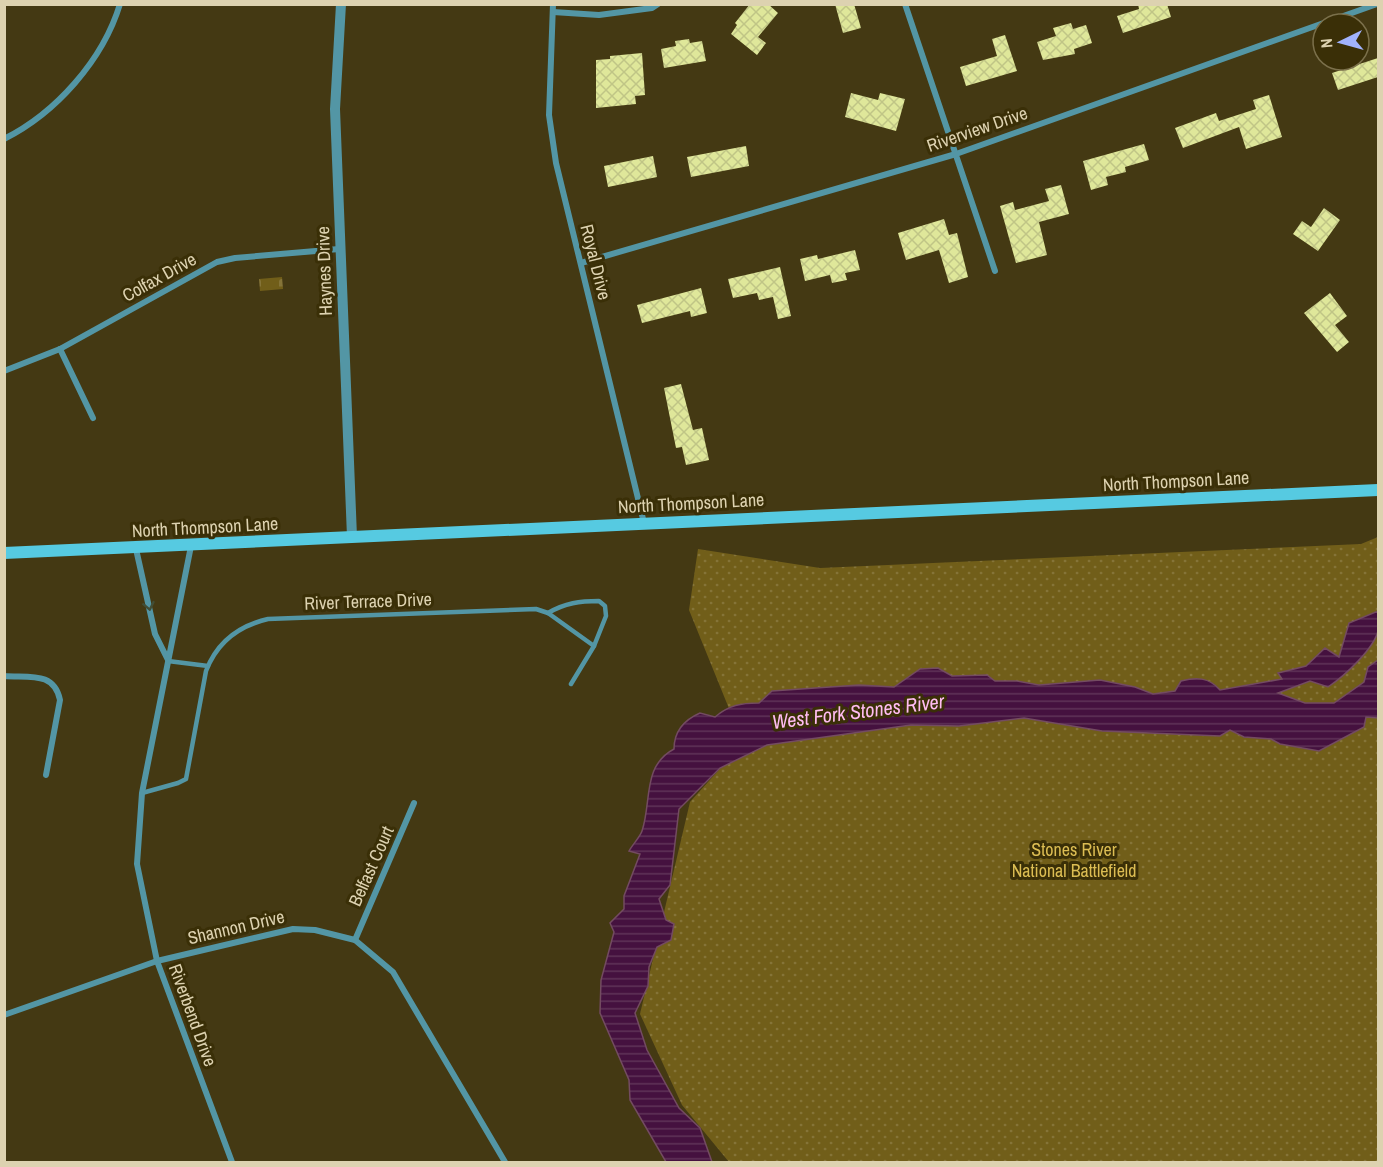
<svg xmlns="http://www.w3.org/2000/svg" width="1383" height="1167" viewBox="0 0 1383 1167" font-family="'Archivo Narrow',sans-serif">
<defs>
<pattern id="cemetery-stones" width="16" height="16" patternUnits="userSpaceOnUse" patternTransform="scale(1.5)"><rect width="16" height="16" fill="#715e19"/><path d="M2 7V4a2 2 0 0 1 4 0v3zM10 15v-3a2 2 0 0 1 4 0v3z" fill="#857438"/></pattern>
<pattern id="park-dots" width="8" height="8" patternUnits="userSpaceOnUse" patternTransform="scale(1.5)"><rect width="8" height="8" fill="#715e19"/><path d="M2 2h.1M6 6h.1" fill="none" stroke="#857438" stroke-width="1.8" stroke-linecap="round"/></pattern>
<pattern id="water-rules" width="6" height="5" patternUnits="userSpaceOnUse" patternTransform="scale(1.5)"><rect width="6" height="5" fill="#45113f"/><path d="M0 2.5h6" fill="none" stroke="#5f3358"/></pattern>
<pattern id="building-cross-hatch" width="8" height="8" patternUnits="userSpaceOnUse" patternTransform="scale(1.5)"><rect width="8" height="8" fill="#dfe79a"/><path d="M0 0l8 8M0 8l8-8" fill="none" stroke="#c0c586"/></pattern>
</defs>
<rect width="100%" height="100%" fill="#443913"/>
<path fill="url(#cemetery-stones)" d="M282,277l1,12 -23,2 -1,-12z"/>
<path fill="url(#park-dots)" d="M1378,537v625h-649l-47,-57 -42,-91 50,-212 53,-59 -54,-133 9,-61 122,19 541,-24z"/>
<path fill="url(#water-rules)" stroke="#734b61" stroke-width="1.5" d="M1378,611c1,6 2,15 0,20 -4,17 -32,44 -50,56l-18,-6 -32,12 27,10h29l30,-21 4,-15 10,-7v58l-12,-1 -2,10 -45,24 -39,-7 -9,-5 -27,-2 -14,-7 -10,6 -118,-5 -78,-13 -65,8 -48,-1 -144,20 -47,23 -41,41 -9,76 -11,14 7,21 8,4 -3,16 -14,7 -8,20 -1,19 -13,27 12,37 32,58 21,20 12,34h-46l-36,-62 -1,-20 -29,-67 1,-33 13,-48 -4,-9 14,-14v-13l16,-42 -11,-3c4,-7 11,-14 13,-20 10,-30 0,-65 32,-82 0,-18 10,-29 26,-36l15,4c14,-12 26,-14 44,-14l13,-12 87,-6 35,2 26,-18 18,-1 14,8 35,-1 8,6h22l22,4 61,-5 35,7 18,7 22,-3 6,-10c15,-4 28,-4 39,9l62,-11 -4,-6 28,-7 19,-18 14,9 10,-34z"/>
<g fill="url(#building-cross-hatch)">
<path d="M750,4h18l10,9 -20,24 8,6 -9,12 -26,-21 6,-9 -2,-2z"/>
<path d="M835,4h19l7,24 -18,5z"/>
<path d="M1138,4h29l4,13 -48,16 -6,-17 22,-7z"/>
<path d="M1071,23l2,6 13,-4 6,18 -18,6 1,5 -32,6 -6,-18 19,-6 -3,-8z"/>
<path d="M1005,35l12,36 -51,15 -6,-19 37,-11 -5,-17z"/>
<path d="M689,39l1,4 12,-2 4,20 -42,7 -3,-19 15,-3 -1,-5z"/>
<path d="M642,53l3,42 -10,1 1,8 -40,4v-48l14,-1v-3z"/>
<path d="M1378,58v19l-40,13 -6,-17z"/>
<path d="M851,93l27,7 2,-7 25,6 -9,32 -51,-14z"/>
<path d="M1269,95l13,42 -36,12 -7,-22 -56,21 -8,-20 41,-15 3,8 37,-12 -3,-9z"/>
<path d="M1144,144l5,16 -24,7 1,5 -20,5 2,8 -17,5 -8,-29z"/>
<path d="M746,146l3,20 -58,11 -4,-20z"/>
<path d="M653,156l4,21 -49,10 -4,-21z"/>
<path d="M1061,185l8,29 -30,8 8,33 -31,8 -16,-57 13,-4 2,8 34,-9 -4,-12z"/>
<path d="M1324,208l16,12 -22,31 -25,-17 9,-13 9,6z"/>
<path d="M944,219l5,16 8,-2 11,44 -19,6 -10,-33 -33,10 -8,-27z"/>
<path d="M855,250l5,20 -15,3 2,7 -15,3 -2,-8 -25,6 -5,-22 17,-4 1,4z"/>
<path d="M780,267l11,49 -13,3 -5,-22 -14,3 -2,-7 -24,5 -5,-19z"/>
<path d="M701,288l6,25 -16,4 -1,-6 -48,12 -5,-18z"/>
<path d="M1330,293l17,23 -12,9 14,17 -12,10 -33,-39z"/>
<path d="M681,384l12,46 9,-2 7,32 -23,5 -4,-18 -6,1 -12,-60z"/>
</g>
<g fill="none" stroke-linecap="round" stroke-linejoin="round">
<g stroke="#5396a5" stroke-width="4.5">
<path d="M548,613c17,-10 32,-12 51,-12l6,5 1,10 -12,30"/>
<path d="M168,661l40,5"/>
<path d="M142,793l36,-10 8,-4 20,-108c11,-29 32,-45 62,-52l268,-10 12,4 46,33 -23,38"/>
</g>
<g stroke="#5396a5" stroke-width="6">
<path d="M553,4l-4,111 7,48 88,360"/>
<path d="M905,4l90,267"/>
<path d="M553,12l46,3 53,-7 6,-4"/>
<path d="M4,139c52,-26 99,-79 116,-135"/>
<path d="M581,263l375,-109 421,-150"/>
<path d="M60,349l33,69"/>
<path d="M4,371l56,-22 157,-87 18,-4 104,-9"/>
<path d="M191,546l-49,247 -5,71 20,97 75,201"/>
<path d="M136,549l19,85 13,26"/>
<path d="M4,676c25,2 50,-5 56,24l-14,75"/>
<path d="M355,940l59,-137"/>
<path d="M4,1015l153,-54 136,-32 22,1 40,10 38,32 112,190"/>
</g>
<path stroke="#5396a5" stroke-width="10" d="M341,4l-6,105 17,428"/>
<path stroke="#56cae1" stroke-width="12" d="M4,553l1374,-63"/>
</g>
<defs><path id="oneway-chevron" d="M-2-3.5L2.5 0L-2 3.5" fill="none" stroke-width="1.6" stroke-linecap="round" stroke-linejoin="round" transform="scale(1.5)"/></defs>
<use stroke="#424e36" href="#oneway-chevron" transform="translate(149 606) rotate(78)"/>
<g text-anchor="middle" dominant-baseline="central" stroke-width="6" stroke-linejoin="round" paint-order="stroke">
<g font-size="18" fill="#ddd2b0" stroke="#3a2f07">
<text transform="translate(977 129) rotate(-19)">Riverview Drive</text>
<text transform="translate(596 262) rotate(76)">Royal Drive</text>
<text transform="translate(324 271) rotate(-92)">Haynes Drive</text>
<text transform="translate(159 277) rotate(-29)">Colfax Drive</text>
<text transform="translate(1176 481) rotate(-3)">North Thompson Lane</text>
<text transform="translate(691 503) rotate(-3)">North Thompson Lane</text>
<text transform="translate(205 527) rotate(-3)">North Thompson Lane</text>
<text transform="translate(368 601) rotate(-2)">River Terrace Drive</text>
<text transform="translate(371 866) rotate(-66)">Belfast Court</text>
<text transform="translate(236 927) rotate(-13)">Shannon Drive</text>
<text transform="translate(193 1015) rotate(70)">Riverbend Drive</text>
</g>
<g font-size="18" fill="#dcbd53" stroke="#3a2f07">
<text x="1074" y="849">Stones River<tspan x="1074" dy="21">National Battlefield</tspan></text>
</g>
<g font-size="20" font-style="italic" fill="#ffbcf2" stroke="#3a2f07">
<text transform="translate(858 711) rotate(-7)">West Fork Stones River</text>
</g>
</g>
<rect width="1383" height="1167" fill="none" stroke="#ddd2b0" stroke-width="12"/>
<g transform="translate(1341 42) rotate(265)"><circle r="28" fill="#3a2f07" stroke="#7b704b" stroke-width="1.5"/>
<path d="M0-4.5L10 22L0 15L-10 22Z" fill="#a1b3fd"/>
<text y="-9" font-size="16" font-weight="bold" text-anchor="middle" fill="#ddd2b0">N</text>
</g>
</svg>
